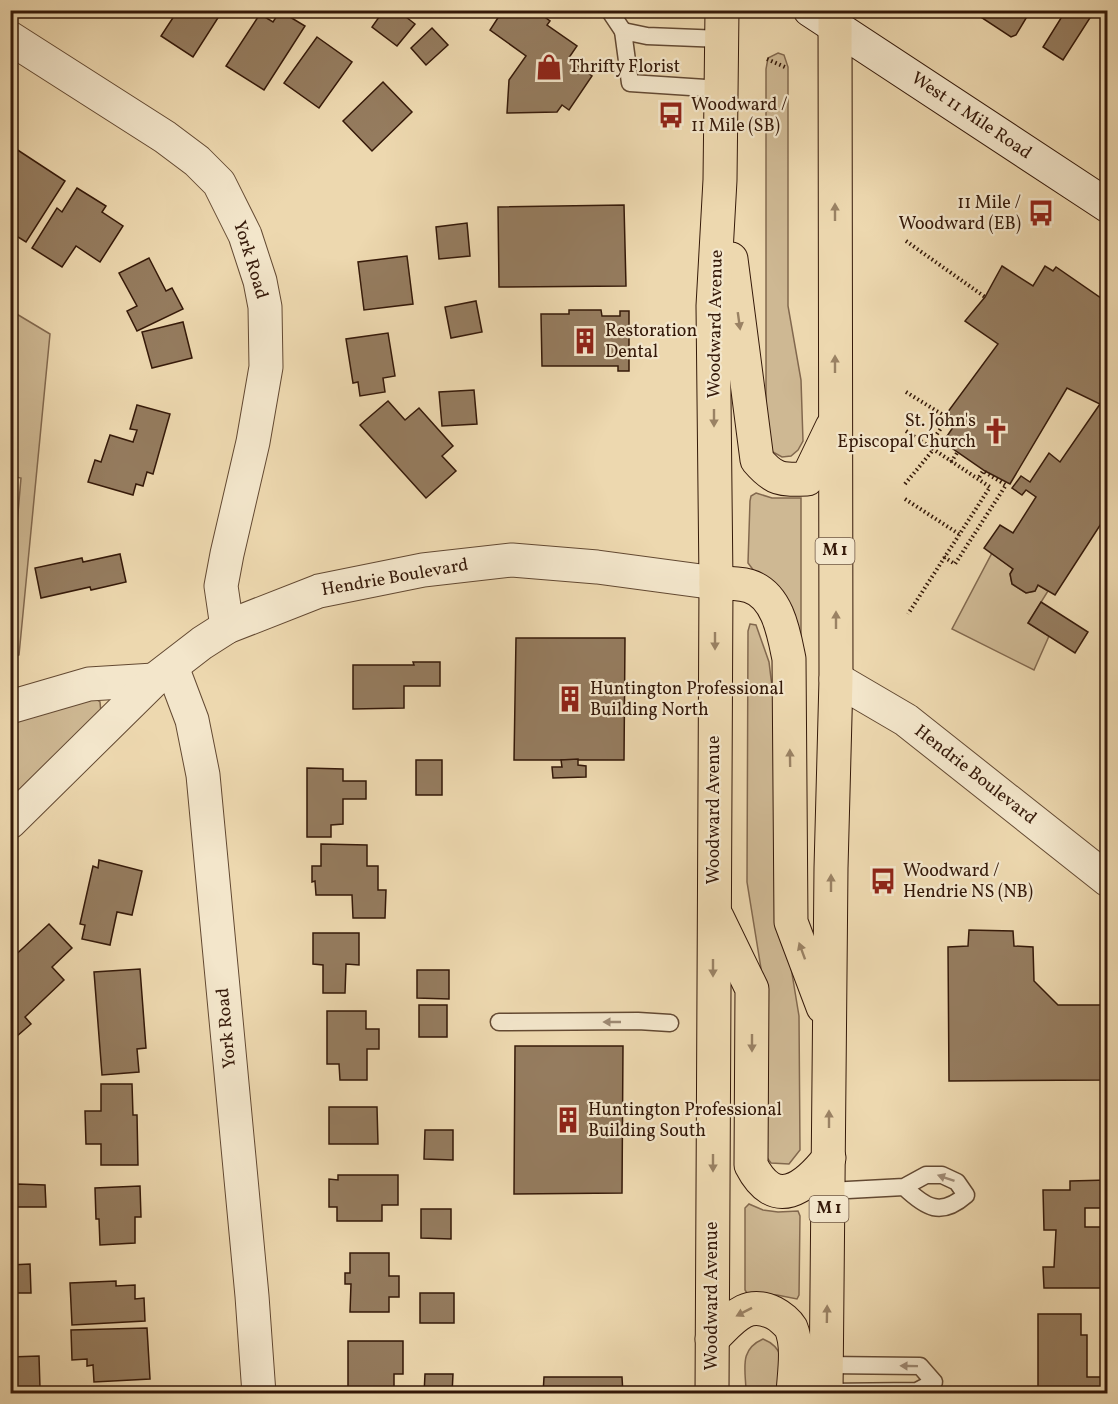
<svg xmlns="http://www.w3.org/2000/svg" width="1118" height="1404" viewBox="0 0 1118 1404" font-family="Vollkorn,serif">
<rect width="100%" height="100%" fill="#edd8af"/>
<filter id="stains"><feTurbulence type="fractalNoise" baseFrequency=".00333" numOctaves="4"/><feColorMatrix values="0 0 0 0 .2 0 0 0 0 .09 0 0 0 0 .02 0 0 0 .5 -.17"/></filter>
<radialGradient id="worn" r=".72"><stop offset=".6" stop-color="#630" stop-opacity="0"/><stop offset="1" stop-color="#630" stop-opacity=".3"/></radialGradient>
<g fill="#ceb893" stroke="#82684e" stroke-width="1.5">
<path d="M778,53l6,2 4,12v239l13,74 2,61 -5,9 -7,6 -9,1 -11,-6 -5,-10v-372l2,-11z"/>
<path d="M10,310l40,24 -31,321 -8,2v-63l10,-116 -10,-2z"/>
<path d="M756,493l16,5h29v181l-47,-108 -6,-8 2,-62 1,-5z"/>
<path d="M992,553l21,16 -3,5 2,10 14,9 9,-2 3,-6 10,6 -20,32 21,13 -15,34 -82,-41z"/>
<path d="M750,624l6,1 13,37 4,33 10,146v78l16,97 1,134 -11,14 -18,-1 -9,-12 2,-164 -17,-105 1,-251z"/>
<path d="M96,699l4,3 1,11 -77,76 -7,2 -6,-4 -1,-67z"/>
<path d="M749,1204l14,6 15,2 20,-1 2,5 -1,79 -2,4 -20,-4 -30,-2 -2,-3v-82z"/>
<path d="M763,1339c25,10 19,31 19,54h-36c0,-23 -8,-43 17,-54z"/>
</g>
<g fill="#957c5f" stroke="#351909" stroke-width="1.5">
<path d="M178,10h45l-30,47 -32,-21z"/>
<path d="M384,10h13l18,14 -18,22 -25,-19z"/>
<path d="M503,10h32l15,11 -3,4 30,21 -9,13 24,17 -23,34 -7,-5 -5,7 -50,1 2,-33 17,-24 -36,-26z"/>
<path d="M970,10h61l-15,25 -5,2z"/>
<path d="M1066,10h29l-32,50 -20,-13z"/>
<path d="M280,11l25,15 -41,64 -38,-24 34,-52 13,8z"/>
<path d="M432,28l16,17 -22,20 -15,-17z"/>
<path d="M317,37l35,25 -33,46 -35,-25z"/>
<path d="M383,82l29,30 -40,39 -29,-30z"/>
<path d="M10,145l55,36 -39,61 -16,-10z"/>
<path d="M77,188l29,18 -4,6 21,14 -23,36 -24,-16 -14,21 -30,-19 25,-40 5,4z"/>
<path d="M624,205l2,81 -127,1 -1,-80z"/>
<path d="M467,223l3,33 -31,3 -3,-32z"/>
<path d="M407,256l6,48 -49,6 -6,-48z"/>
<path d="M149,258l17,33 6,-3 11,21 -46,22 -10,-20 10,-5 -18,-33z"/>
<path d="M1002,266l31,20 12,-20 8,5 3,-4 52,36v210l-53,82 -17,-10 -3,6 -9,2 -14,-9 -2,-10 3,-5 -29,-21 16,-23 13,8 23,-36 -10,-7 -4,5 -10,-7 9,-12 9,6 19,-29 11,9 40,-58 -33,-16 -57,96 -25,-13 -42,-29 15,-22 -11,-7 51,-69 -33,-23 20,-24z"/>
<path d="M476,301l6,31 -31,6 -6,-31z"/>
<path d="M569,310h32l1,6h18v-5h9v60h-11v-5h-76l-1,-52h28z"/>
<path d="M183,322l9,36 -40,10 -10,-36z"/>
<path d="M388,333l7,43 -12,2 2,14 -25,4 -2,-14 -5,1 -7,-44z"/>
<path d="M474,390l3,34 -35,2 -3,-34z"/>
<path d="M388,401l17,19 14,-12 34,38 -11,10 14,15 -30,27 -66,-73z"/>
<path d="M137,405l33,9 -17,60 -6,-2 -4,14 -7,-2 -3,11 -45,-13 7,-22 6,2 9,-27 23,7 4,-12 -7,-1z"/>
<path d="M120,554l6,28 -35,8 -1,-3 -49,11 -6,-30 47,-10 1,4z"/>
<path d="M1041,602l47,30 -13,21 -47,-30z"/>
<path d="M516,638h109l-1,122h-110z"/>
<path d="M413,662h27v24h-36v22l-51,1v-44h61z"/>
<path d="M578,759v6l8,1v11l-33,1 -1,-11h10l-1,-7z"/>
<rect x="416" y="760" width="26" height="35"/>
<path d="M307,768l36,1v12h23v18h-23v25l-12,1v12h-24z"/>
<path d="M321,844l46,1v21h11v24h8l-1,28h-32l-1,-23h-36l-1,-14 -3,1v-16h9z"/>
<path d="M99,860l43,11 -10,44 -15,-3 -7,33 -28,-6 3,-14 -5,-1 13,-58 5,2z"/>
<path d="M49,924l23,24 -20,19 12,13 -39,37 6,7 -14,12 -7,-6v-70z"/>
<path d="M969,930l44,1 1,15 19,1 1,34 24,24h46v15h4v45h-5v15l-154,1 -1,-134 20,-1z"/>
<path d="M313,933h46v32l-13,-1 -1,29h-22v-28l-10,-1z"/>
<path d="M140,969l6,79 -9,1 2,23 -37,3 -8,-103z"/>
<path d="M417,970h32v29l-32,-1z"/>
<rect x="419" y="1005" width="28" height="32"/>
<path d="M327,1011h39v18h13v20h-12v31h-27l-1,-16h-12z"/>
<path d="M515,1046h108l-1,147 -108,1z"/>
<path d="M101,1084h31l1,31h4l1,50h-37v-21h-15l-1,-33h16z"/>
<path d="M329,1107h48l1,37h-49z"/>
<path d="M425,1130h28v30l-29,-1z"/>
<path d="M338,1175h60v30h-16v16h-45v-14h-8v-28l9,1z"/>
<path d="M1108,1180v28h-23v19h23v61h-64l-1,-21h11l2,-37h-12l-1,-40h27v-9z"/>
<path d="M17,1184l28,1 1,22h-29z"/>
<path d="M140,1186l1,31h-6v26l-35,2 -1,-26h-3l-1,-31z"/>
<path d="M421,1209h30v30l-30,-1z"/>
<path d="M350,1253h39v23h10v21h-10v15h-39l1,-28h-6v-11h5z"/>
<path d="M30,1264l1,29h-21v-28z"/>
<path d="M116,1281v5l19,-1v14l9,-1 1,23 -73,4 -2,-42z"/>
<rect x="420" y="1293" width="34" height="30"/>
<path d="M1038,1314h43v21h6v42h16v17h-65z"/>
<path d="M147,1328l3,51 -56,3 -1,-17 -6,1v-7l-15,1 -1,-30z"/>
<path d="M348,1341h55v33h-9v20h-46z"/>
<path d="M39,1356l1,32 -30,1v-32z"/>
<path d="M425,1374h28l-1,20h-28z"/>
<path d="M544,1377h78l1,17h-80z"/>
</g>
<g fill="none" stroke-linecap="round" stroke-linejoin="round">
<g stroke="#634932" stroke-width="19">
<g id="service">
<path d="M609,10l14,21"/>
<path d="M721,89l-91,-6 -7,-52 24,5 75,3"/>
<path d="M499,1022l139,-1 32,2"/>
<path d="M829,1191l75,-4 22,-12h16l15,7 9,13c-25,22 -40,13 -62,-8"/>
<path d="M826,1392l91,-1 17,-9 -14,-16 -94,-1"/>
</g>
</g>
<g stroke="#634932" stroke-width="35">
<g id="minor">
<path d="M10,38l155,99 32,24 22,22 26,52 15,46 5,26 1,60 -13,75 -26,112 -6,32 6,41"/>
<path d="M172,667l20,53 11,55 49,521 7,98"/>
<path d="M836,679l70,41 202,160"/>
<path d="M10,707l79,-23 65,-4"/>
<path d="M10,822l144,-142 48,-37 25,-16 92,-36 104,-21 89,-10 85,7 119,16"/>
</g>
</g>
<g stroke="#351909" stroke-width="35">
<path id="secondary" d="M810,10l298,196"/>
</g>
<g stroke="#351909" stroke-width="35">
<g id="primary">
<path d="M731,259l26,201c17,20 24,20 50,19l25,-52"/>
<path d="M716,583c11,0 23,0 33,3 29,9 35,48 40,73l2,263 32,85"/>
<path d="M717,917l35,72 -1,176c24,47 54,23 78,-7"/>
<path d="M712,1339c20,-19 33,-40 62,-26 6,3 14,10 17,15 8,19 3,46 2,66"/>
<path d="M712,1394l4,-811 -3,-277 7,-126 2,-170"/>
<path d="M826,1394l5,-526 5,-189 -1,-669"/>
</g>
</g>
<g stroke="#351909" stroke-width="4" stroke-dasharray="1.5 3" stroke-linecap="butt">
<path d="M767,59l20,9"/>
<path d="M906,241l79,56"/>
<path d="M906,392l42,26 -20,29"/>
<path d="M906,431l84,56 -82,127"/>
<path d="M951,462l6,-9"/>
<path d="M905,484l28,-34"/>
<path d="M905,499l54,35"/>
<path d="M944,557l11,7 51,-79 -23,-14 -5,8"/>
</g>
<use href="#service" stroke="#f3e6cb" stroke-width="16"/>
<use href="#minor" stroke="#f3e6cb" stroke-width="33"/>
<use href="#secondary" stroke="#f3e6cb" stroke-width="33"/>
<use href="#primary" stroke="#edd8af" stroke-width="33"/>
</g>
<defs><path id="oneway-solid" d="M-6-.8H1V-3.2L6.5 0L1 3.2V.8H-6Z" transform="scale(1.5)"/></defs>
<g fill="#9a8264">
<use href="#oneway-solid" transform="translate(835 212) rotate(-90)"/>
<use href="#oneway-solid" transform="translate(739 321) rotate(82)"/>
<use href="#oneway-solid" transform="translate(835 364) rotate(-90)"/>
<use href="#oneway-solid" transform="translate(714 418) rotate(90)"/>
<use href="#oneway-solid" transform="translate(836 620) rotate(-90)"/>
<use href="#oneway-solid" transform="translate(715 641) rotate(90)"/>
<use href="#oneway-solid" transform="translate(790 758) rotate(-91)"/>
<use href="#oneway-solid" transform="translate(831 883) rotate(-90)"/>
<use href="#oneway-solid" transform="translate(802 951) rotate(-110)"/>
<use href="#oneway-solid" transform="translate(713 968) rotate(90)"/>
<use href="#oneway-solid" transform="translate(752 1043) rotate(90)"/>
<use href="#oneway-solid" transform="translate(829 1119) rotate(-90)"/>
<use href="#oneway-solid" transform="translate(713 1163) rotate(90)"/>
<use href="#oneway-solid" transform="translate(744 1312) rotate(153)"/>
<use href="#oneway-solid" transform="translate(827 1314) rotate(-89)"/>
</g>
<g fill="#9e8a74">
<use href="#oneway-solid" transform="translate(612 1022) rotate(180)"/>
<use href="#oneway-solid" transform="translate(946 1178) rotate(-161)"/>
<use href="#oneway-solid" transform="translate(909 1366) rotate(-179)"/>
</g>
<defs>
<g id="shop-bare" transform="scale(2.07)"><path d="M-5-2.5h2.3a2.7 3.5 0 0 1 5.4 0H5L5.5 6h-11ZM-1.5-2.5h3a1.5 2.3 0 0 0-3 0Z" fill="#8f2418" stroke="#f3e6cb" stroke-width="2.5" paint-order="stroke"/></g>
<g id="bus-bare" transform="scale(2.07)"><path d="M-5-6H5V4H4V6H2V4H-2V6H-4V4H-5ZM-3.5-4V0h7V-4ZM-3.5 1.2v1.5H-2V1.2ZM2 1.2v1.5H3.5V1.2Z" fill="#8f2418" stroke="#f3e6cb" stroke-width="2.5" paint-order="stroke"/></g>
<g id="building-bare" transform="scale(2.07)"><path d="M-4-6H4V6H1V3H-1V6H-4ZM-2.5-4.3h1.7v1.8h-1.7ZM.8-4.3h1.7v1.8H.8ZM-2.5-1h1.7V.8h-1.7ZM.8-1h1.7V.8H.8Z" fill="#8f2418" stroke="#f3e6cb" stroke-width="2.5" paint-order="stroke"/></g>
<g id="church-bare" transform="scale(2.07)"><path d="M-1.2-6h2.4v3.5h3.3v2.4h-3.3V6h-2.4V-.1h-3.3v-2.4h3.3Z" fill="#8f2418" stroke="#f3e6cb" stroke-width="2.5" paint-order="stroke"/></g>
</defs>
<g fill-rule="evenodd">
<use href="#shop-bare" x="549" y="67"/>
<use href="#bus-bare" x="671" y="115"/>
<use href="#bus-bare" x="1041" y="213"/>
<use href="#building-bare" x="585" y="341"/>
<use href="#church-bare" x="996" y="431"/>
<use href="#building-bare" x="570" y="699"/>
<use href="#bus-bare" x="883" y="881"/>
<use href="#building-bare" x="568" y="1120"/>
</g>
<g text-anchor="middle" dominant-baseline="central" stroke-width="4.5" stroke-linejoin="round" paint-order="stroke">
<g fill="#f3e6cb" stroke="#6e5643" stroke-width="1.5">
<rect x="815.5" y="538" width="39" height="26" rx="4.5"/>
<rect x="809.5" y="1196" width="39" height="26" rx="4.5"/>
</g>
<g font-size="16" font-weight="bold" fill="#351909">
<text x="835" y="551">M 1</text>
<text x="829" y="1209">M 1</text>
</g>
<g font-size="18" fill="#351909" stroke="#f3e6cb" text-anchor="start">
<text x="569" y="67">Thrifty Florist</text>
<text x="691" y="105">Woodward /<tspan x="691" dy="21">11 Mile (SB)</tspan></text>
<text x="1021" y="203" text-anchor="end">11 Mile /<tspan x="1021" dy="21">Woodward (EB)</tspan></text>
<text x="605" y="331">Restoration<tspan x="605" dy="21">Dental</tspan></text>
<text x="976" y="421" text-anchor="end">St. John's<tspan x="976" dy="21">Episcopal Church</tspan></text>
<text x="590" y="689">Huntington Professional<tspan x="590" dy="21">Building North</tspan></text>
<text x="903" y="871">Woodward /<tspan x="903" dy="21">Hendrie NS (NB)</tspan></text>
<text x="588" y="1110">Huntington Professional<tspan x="588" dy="21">Building South</tspan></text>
</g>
<g font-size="18" fill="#351909" stroke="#f3e6cb">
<text transform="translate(971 116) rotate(34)">West 11 Mile Road</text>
<text transform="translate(250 260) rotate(73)">York Road</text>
<text transform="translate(716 324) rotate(-89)">Woodward Avenue</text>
<text transform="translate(395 578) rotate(-10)">Hendrie Boulevard</text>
<text transform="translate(975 775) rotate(38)">Hendrie Boulevard</text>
<text transform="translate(714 810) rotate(-90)">Woodward Avenue</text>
<text transform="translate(227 1028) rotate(-95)">York Road</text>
<text transform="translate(712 1296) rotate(-90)">Woodward Avenue</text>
</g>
</g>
<rect width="1118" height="1404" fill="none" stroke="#edd8af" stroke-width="36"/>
<rect x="12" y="12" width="1094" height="1380" fill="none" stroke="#351909" stroke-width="3"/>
<rect x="18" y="18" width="1082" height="1368" fill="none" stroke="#351909" stroke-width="1.5"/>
<rect width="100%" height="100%" filter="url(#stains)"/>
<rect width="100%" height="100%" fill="url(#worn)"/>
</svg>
